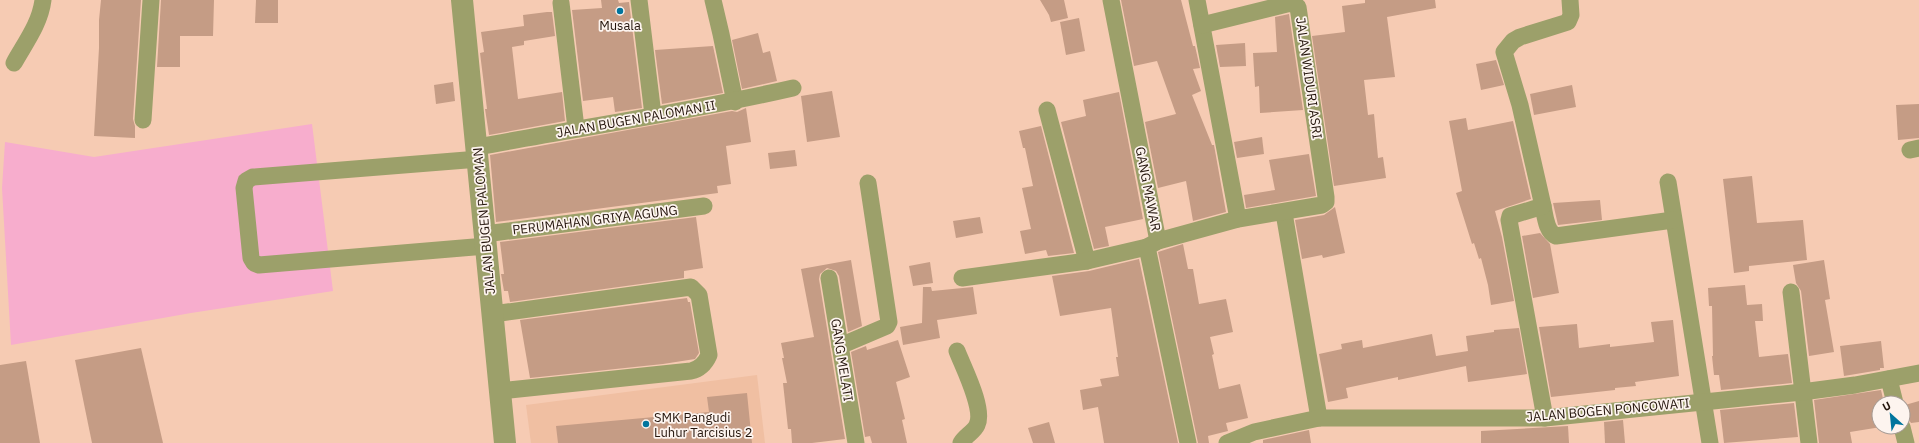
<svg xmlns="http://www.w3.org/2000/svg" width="1919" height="443" viewBox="0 0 1919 443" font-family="'IBM Plex Sans',sans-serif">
<rect width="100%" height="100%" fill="#f6cbb3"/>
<path fill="#f0bfa2" d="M757,375l8,68h-234l-5,-38z"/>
<path fill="#f7adcd" d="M312,124l21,167 -142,22 -180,32 -9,-157 3,-46 89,15z"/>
<g fill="#c59c85">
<path d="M101,0h40l-8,119 2,7v12l-41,-2 5,-88v-28z"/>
<path d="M161,0h53l-1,36h-33v31h-23z"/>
<path d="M256,0h22v23h-23z"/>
<path d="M601,0h17l1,3 10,-1 13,106 -27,4 -2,-15 -30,4 -11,-91 30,-2z"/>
<path d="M1040,0h24l4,18 -17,4 -2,-7z"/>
<path d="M1121,0h60l12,46h2l5,22 -7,1 8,22 -9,4 20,50h2l12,67 -33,9 -7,-40 -28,7 -13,-66 31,-8 -19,-53 -23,5z"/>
<path d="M1365,0h70l1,8 -49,9 8,60 -31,3 4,35 6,-1 4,44 5,-1 3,21 -52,8 -22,-150 33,-4 -3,-26 23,-3z"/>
<path d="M547,12h5l3,24 -31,5v4l-12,2 6,52 44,-7 3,29 -76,14 -4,-26h2l-7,-56 4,-1 -3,-20 43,-6 -1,-11z"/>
<path d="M1289,14l14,96 -43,3 -1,-27 -4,1 -2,-34 24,-1 -2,-35z"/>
<path d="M1079,18l6,33 -19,4 -6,-33z"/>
<path d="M758,33l5,20 7,-2 7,30 -35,8 -10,-49z"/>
<path d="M1245,43l1,23 -26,1 -4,-22z"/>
<path d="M713,46l10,47 -61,11 -7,-54z"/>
<path d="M1496,60l8,25 -23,5 -5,-26z"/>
<path d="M453,82l2,19 -19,3 -2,-19z"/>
<path d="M1572,85l4,22 -42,8 -4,-21z"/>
<path d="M832,91l8,46 -33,5 -6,-46z"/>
<path d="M1119,92l24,127 -38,8 4,19 -15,3 -33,-127 25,-6 -3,-16z"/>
<path d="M1919,104v34l-21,2 -2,-35z"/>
<path d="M746,108l5,34 -25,4 5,38 -14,2 1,7 -222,29 -6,-67 242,-44 5,1z"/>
<path d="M1466,118l2,12 45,-9 18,78 -36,12 7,26 12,64 -23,4 -3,-20 -7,-27 -2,1 -5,-16 -2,1 -16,-51 6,-2 -13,-70z"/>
<path d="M1041,126l33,127 -26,3 -2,-6 -21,4 -5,-23 11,-2 -9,-41 11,-2 -8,-38h-2l-4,-17z"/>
<path d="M1262,137l2,17 -27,4 -3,-16z"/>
<path d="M795,150l2,16 -27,3 -2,-16z"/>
<path d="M1309,154l7,42 -70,12 -2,-13 31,-5 -6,-30z"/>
<path d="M1752,176l5,47 46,-3 4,40 -58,6v5l-15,2 -11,-94z"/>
<path d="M1600,200l2,20 -44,5 -5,-22z"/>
<path d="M1335,207l10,46 -22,5 -1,-3 -20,4 -7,-39 29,-5z"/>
<path d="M696,217l7,51 -19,3v7l-174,24 -2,-11h-4l-3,-17h3l-4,-32z"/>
<path d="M980,217l3,16 -27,5 -3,-17z"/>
<path d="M1540,233l10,11 9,49 -26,5 -11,-62z"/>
<path d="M1183,244l5,25h5l6,35 27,-5 7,33 -23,5 4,17 -2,1 7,34 21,-5 8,34 -22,5 2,8 -20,5 1,7h-11l-40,-191z"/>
<path d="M1139,259l39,184h-74l-6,-36 -15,3 -3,-20 22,-4 -2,-7 19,-3 -3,-19h2l-7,-49 -51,8 -8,-40 37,-5z"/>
<path d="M851,260l11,66 -14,6 -9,-56 -3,-5 -9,-3 -7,6 -1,5 26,160 -33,4h-20l-1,-14h-3l-5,-46h4l-5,-25h2l-3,-15 33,-6 -13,-68z"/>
<path d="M1824,260l6,39 -5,1 9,52 -25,4 -8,-65 -5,-8 -3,-18z"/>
<path d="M930,262l3,21 -20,3 -4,-20z"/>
<path d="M1745,285l2,20 15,-1 1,17h-8l4,36 29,-3 4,29 -71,7 -2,-15h-5l-2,-19h1l-1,-50h-3l-1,-18z"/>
<path d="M923,287h8l1,4 41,-4 4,27 -40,6 3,18 -37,7 -3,-18 22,-4z"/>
<path d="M687,298l1,4h2l9,51 -4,6 -32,5 -133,14 -10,-58z"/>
<path d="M1673,320l6,56 -44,6 1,4 -21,2v2l-64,7 -12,-70 38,-3 2,24 31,-4v3l44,-5 -3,-20z"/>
<path d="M1519,328l8,46 -59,8 -2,-16 -68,14v-3l-52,11 2,10 -20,4 -9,-48 23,-5 -1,-5 21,-4 1,8 69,-14 4,22 32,-5 -2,-15 28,-4v-2z"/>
<path d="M898,340l12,37 -14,5 9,37 -3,1 5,23h-35l-2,-7 -5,1 -14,-85 15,-6 1,4z"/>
<path d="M1881,341l3,27h-4v2l-36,6 -4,-30z"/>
<path d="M141,348l22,95h-71l-17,-83z"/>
<path d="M26,361l14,82h-40v-78z"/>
<path d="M1881,390l3,13h-5v24h2l-31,5 2,11h-33l-5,-43z"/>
<path d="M747,393l5,50h-194l-2,-17 153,-14 -2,-15z"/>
<path d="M1919,401v21l-8,1 -2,-3 -6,-3v-8l2,-4z"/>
<path d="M1794,403l4,34 -74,6 -4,-33z"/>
<path d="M1623,420l2,23h-20l-1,-21z"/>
<path d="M1049,422l6,21h-22l-5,-15z"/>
<path d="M1568,426l1,17h-88v-12z"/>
<path d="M1309,430l2,13h-48v-3z"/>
</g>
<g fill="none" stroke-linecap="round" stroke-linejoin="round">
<g stroke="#9ca06a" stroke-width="17">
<path d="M639,0l14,115"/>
<path d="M713,0l8,34 14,68"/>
<path d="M1111,0l47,241"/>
<path d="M1197,0l41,219"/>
<path d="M561,3l15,125"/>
<path d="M14,63c11,-20 26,-39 29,-63"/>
<path d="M1047,110l40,151"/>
<path d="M143,120l8,-120"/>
<path d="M478,147c105,-20 211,-35 315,-59"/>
<path d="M1910,150l9,-2"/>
<path d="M479,159l-226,18 -7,4 -2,7 7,70 3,5 5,2 227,-19"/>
<path d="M1668,182l42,261"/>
<path d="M1543,206c2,9 3,26 13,30l117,-16"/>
<path d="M1284,213l35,205"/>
<path d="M485,234l219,-28"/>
<path d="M829,278l27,165"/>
<path d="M962,278l125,-17 60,-14"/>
<path d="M1791,292l18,151"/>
<path d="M493,314l198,-27 8,8 10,60c-4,9 -9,14 -18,16l-191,20"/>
<path d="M840,346l47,-20 2,-4 -21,-139"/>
<path d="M957,351c6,16 28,58 20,74 -3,7 -12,11 -16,18"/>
<path d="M1889,379l6,24"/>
<path d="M1545,418l-36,-198 1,-4 33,-10 -23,-101 -16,-53 9,-11 7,-4 48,-15 3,-7 -1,-15"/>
<path d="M1902,427l4,16"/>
<path d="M1188,443l-41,-196 11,-6 80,-22 84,-14 4,-3v-5l-28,-190 -7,-4 -89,22"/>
<path d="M1227,443l27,-11 65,-14h226l257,-26 53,-7 64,-12"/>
</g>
<path stroke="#9ca06a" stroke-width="22" d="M462,0l43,443"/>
</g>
<g fill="#00759e" stroke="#fdf4ef" stroke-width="1.5">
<circle cx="620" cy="11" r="4"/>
<circle cx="646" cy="424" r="4"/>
</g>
<g text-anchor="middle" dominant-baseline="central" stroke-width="3.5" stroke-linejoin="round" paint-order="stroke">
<g font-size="13" fill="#24150c" stroke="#fdf4ef">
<text x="620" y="25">Musala</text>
<text x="654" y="417" text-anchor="start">SMK Pangudi<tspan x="654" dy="15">Luhur Tarcisius 2</tspan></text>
</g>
<g font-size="13" fill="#24150c" stroke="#fdf4ef">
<text transform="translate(1309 78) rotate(82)">JALAN WIDURI ASRI</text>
<text transform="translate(636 119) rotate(-10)">JALAN BUGEN PALOMAN II</text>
<text transform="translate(1148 189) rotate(79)">GANG MAWAR</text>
<text transform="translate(595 220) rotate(-7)">PERUMAHAN GRIYA AGUNG</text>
<text transform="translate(484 221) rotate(-95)">JALAN BUGEN PALOMAN</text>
<text transform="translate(842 360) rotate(81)">GANG MELATI</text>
<text transform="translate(1608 410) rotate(-5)">JALAN BOGEN PONCOWATI</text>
</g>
</g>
<g transform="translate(1891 415) rotate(333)"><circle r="19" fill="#fdf4ef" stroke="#a69b94"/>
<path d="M0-3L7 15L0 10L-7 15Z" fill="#00759e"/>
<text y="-6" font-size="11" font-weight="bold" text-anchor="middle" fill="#24150c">U</text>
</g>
</svg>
